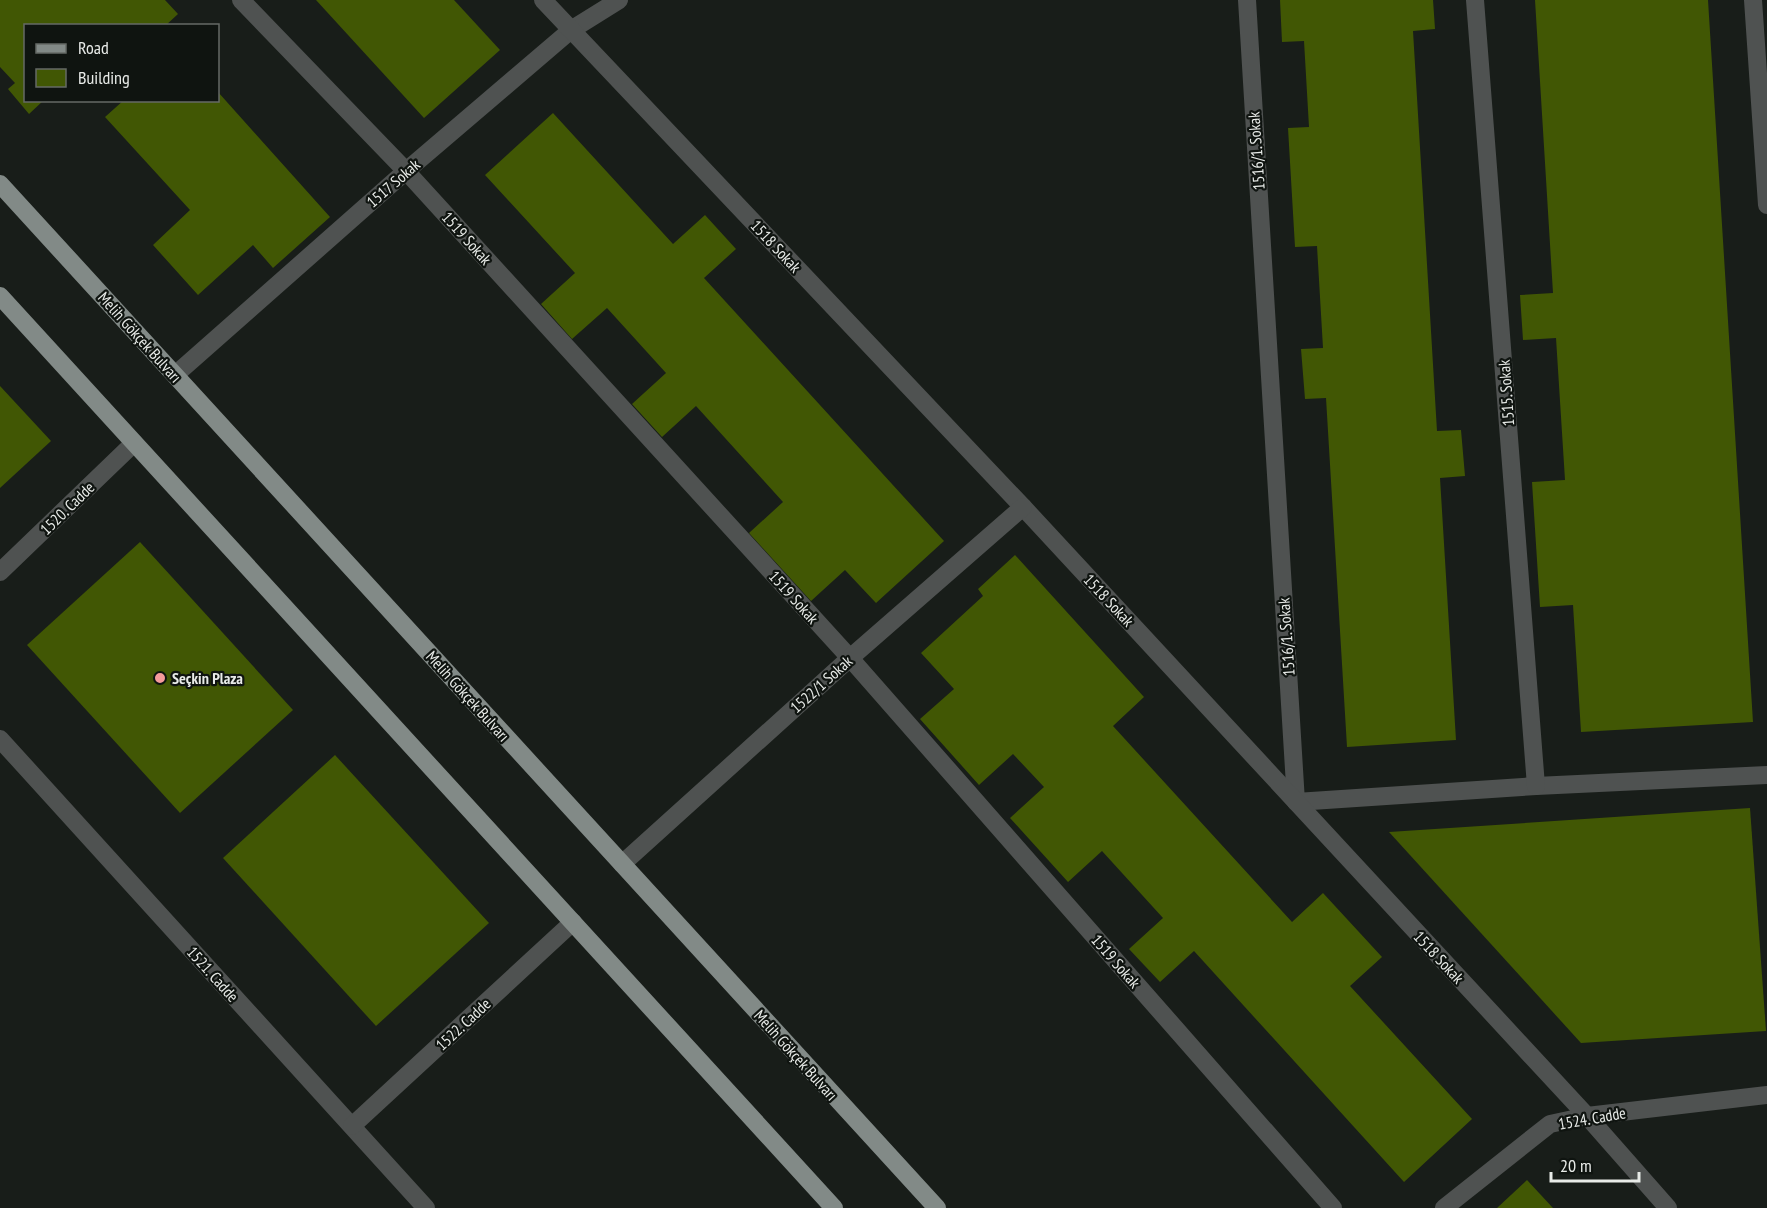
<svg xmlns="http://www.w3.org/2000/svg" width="1767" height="1208" viewBox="0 0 1767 1208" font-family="'PT Sans Narrow',sans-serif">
<rect width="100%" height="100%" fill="#181d19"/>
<g fill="#415704">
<path d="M0,0h165l13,14 -13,12h-139v74h18l-15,14 -21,-25 7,-6 -15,-16z"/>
<path d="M316,0h138l46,50 -76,68z"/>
<path d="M1280,0h153l2,29 -22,2 24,400 24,-1 4,46 -25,2 16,262 -109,7 -21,-349 -21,1 -4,-50 22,-1 -6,-102 -22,1 -7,-119 21,-1 -5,-86 -22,1z"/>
<path d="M1535,0h173l45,722 -172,10 -8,-127 -33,2 -8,-125 33,-2 -9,-142 -33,2 -3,-45 33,-2z"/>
<path d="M218,92l112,125 -57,51 -20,-23 -55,50 -45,-50 37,-35 -85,-93 19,-17h94z"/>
<path d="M553,113l120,131 32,-29 31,34 -32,29 240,263 -68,62 -31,-33 -34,31 -62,-68 34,-31 -87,-96 -34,31 -30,-33 34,-31 -59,-65 -35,31 -31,-35 34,-31 -90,-98z"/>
<path d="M0,386l51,55 -51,47z"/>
<path d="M140,542l153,168 -113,103 -153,-168z"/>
<path d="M1015,555l129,142 -31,29 179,196 31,-29 59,64 -32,29 122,133 -68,63 -210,-231 -34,31 -31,-33 34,-31 -61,-67 -34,31 -58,-64 34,-31 -31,-33 -34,31 -59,-66 34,-30 -33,-36 62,-57 -5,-7z"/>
<path d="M335,755l154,168 -113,103 -153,-168z"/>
<path d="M1750,808l16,223 -185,12 -192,-211z"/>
<path d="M1527,1180l26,28h-56z"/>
</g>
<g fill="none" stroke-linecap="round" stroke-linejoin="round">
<g stroke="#4f5251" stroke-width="18">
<path d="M1247,0l49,802 240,-16 231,-11"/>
<path d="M1475,0l61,786"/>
<path d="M1753,0l14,205"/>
<path d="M175,375l231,-204 165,-141 48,-30"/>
<path d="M1444,1208l106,-84 37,-8 180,-21"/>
</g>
<g stroke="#4f5251" stroke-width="18">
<path d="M241,0l165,171 444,487 483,550"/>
<path d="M543,0l480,507 564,609 81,92"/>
<path d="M0,572l134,-129"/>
<path d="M0,739l426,469"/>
<path d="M622,864l228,-206 173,-151"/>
<path d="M352,1126l221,-204"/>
</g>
<g stroke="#828a87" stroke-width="18">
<path d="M0,184l937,1024"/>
<path d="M0,296l834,912"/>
</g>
</g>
<circle fill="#f59b9b" stroke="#0f1410" stroke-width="2" cx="160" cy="678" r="6"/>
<g text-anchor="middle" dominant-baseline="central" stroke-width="4.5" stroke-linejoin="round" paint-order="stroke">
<g font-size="16" fill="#e8ebe8" stroke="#0f1410">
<text transform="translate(1256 151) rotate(-94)">1516/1. Sokak</text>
<text transform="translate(393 183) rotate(-41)">1517 Sokak</text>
<text transform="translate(467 238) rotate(48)">1519 Sokak</text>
<text transform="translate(776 246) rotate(47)">1518 Sokak</text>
<text transform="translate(140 337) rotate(48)">Melih Gökçek Bulvarı</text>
<text transform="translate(1506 393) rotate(-94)">1515. Sokak</text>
<text transform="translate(67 508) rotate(-44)">1520. Cadde</text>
<text transform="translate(794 597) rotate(48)">1519 Sokak</text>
<text transform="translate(1109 600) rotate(47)">1518 Sokak</text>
<text transform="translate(1286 637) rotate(-94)">1516/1. Sokak</text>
<text transform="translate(821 684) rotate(-42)">1522/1 Sokak</text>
<text transform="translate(468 696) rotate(48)">Melih Gökçek Bulvarı</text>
<text transform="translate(1439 957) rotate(47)">1518 Sokak</text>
<text transform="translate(1116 961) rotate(49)">1519 Sokak</text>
<text transform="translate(213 974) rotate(48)">1521. Cadde</text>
<text transform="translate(463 1024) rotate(-43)">1522. Cadde</text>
<text transform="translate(796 1055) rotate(48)">Melih Gökçek Bulvarı</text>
<text transform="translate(1592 1118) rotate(-10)">1524. Cadde</text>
</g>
<g font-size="16" font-weight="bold" fill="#e8ebe8" stroke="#0f1410" text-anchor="start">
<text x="172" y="678">Seçkin Plaza</text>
</g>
</g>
<rect x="24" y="24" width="195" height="78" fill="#0f1410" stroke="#666a66" stroke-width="1.5"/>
<rect x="36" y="44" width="30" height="9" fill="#828a87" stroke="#666a66" stroke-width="1.5"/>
<text x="78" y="54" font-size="18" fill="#e8ebe8">Road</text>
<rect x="36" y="69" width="30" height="18" fill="#415704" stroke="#666a66" stroke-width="1.5"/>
<text x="78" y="84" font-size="18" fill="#e8ebe8">Building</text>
<path d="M1551 1172v9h88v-9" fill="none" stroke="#e8ebe8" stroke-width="3"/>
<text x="1560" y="1172" font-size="18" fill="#e8ebe8" stroke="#0f1410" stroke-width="4.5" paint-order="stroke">20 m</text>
</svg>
